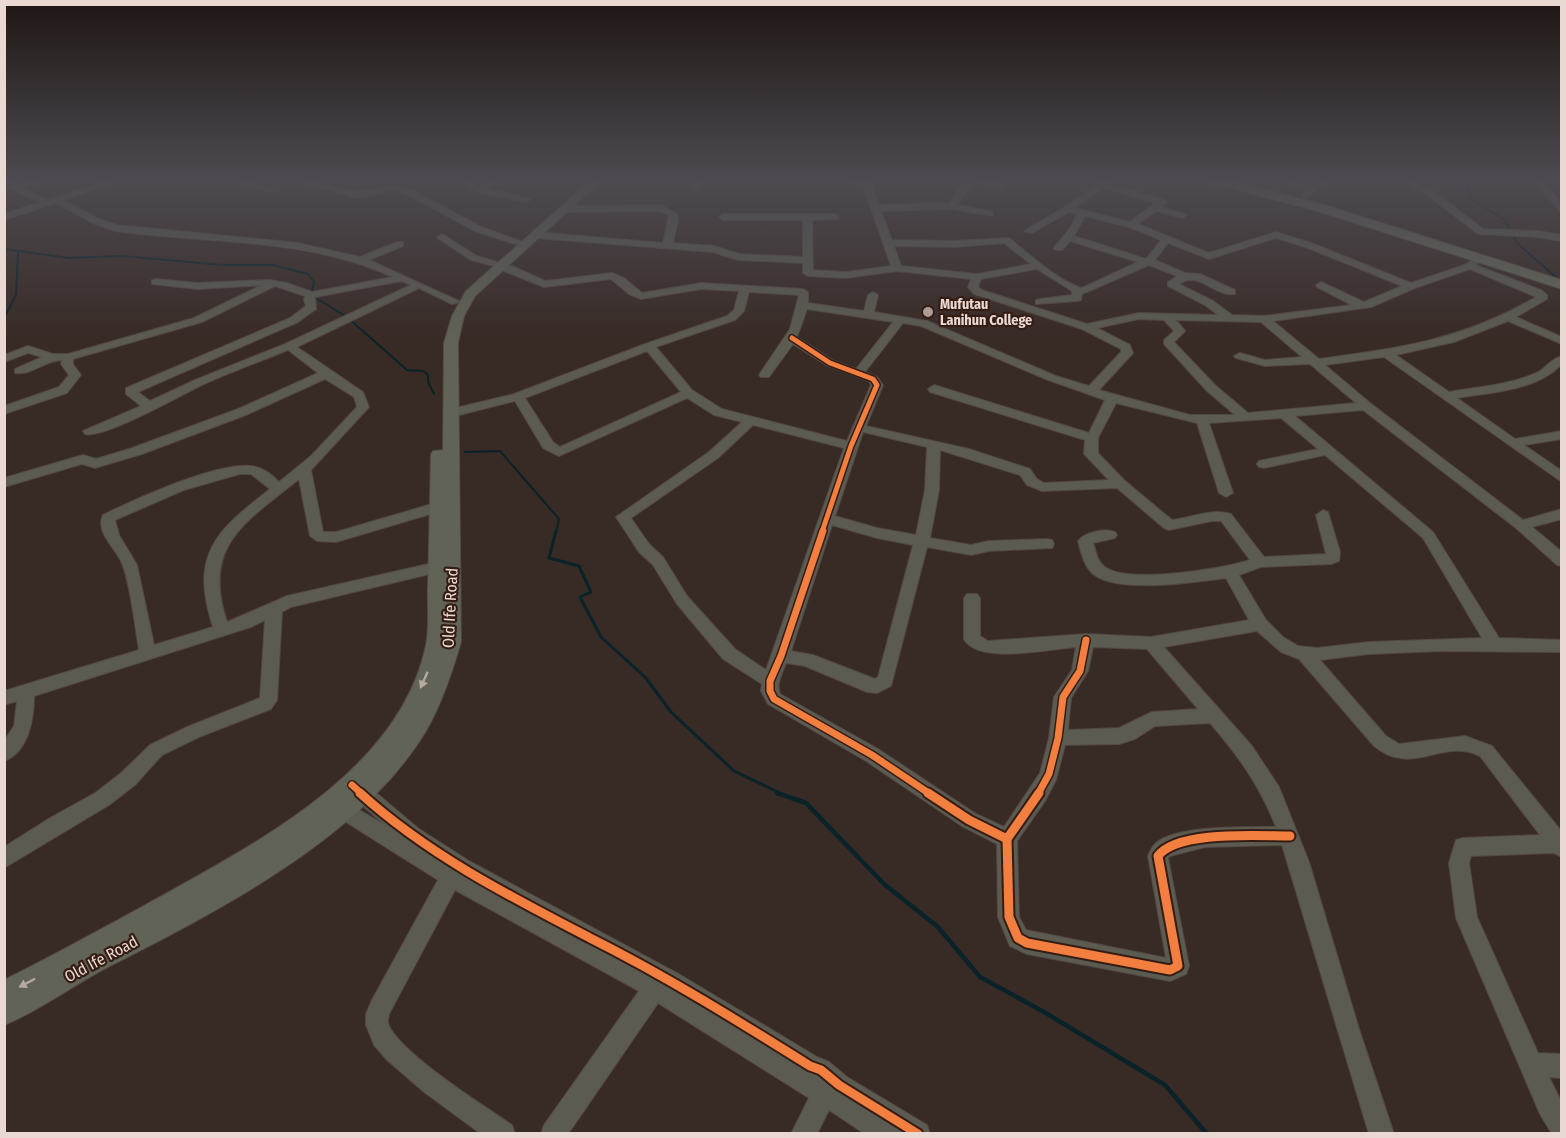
<svg xmlns="http://www.w3.org/2000/svg" width="1566" height="1138" viewBox="0 0 1566 1138" font-family="'Fira Sans Condensed',sans-serif">
<rect width="100%" height="100%" fill="#382a25"/>
<g fill="none" stroke-linecap="round" stroke-linejoin="round">
<g stroke="#092328" stroke-width="2">
<path d="M1466,181l5,18 34,21 6,12"/>
<path d="M1513,236l5,8 41,36"/>
<path d="M4,249l65,9 53,-2 101,9h50l35,9 6,8 -3,13 36,22 60,53 16,1 5,4v7l6,12"/>
<path d="M4,318l12,-23 2,-43"/>
<path d="M465,452l35,-1 59,68 -3,13"/>
</g>
<path stroke="#092328" stroke-width="3" d="M556,531l-7,27 30,8 12,26 -11,5 21,40 44,40 26,35 63,59 48,23"/>
<path stroke="#092328" stroke-width="4.5" d="M777,793l29,10 78,81 54,43 42,50 64,35 121,73 42,49"/>
<g stroke="#534742" stroke-width="2">
<g id="minor">
<path d="M4,181c18,5 21,0 38,0l-19,7 25,12 57,-19h12l-53,19 35,19 18,6 181,18 62,14 37,-15h6v4l-34,14 92,42 -9,2 -33,-16 -122,59 66,45 6,15 -58,63 12,62h13l103,-30 5,2 2,3 -2,3 -108,32 -19,-1 -7,-5 -11,-57c-53,43 -98,66 -72,143l60,-26 159,-36 7,5 -2,4 -160,38 -9,5 -5,88 -6,9 -72,28 -37,18 -27,30 -26,20 -105,63v-21l46,-29 45,-25 26,-20 29,-28 37,-18 73,-29 5,-78 -14,7 -217,69c0,22 -5,56 -30,65v-20l10,-15 3,-25 -13,4v-14l135,-41c-4,-23 -9,-70 -18,-89 -7,-14 -26,-30 -18,-46 32,-16 114,-53 148,-49 12,1 20,8 28,16l32,-26 46,-49 -3,-10 -29,-18 -79,36 -104,39 -47,14 -13,-4 -78,23v-9l79,-23 13,4 36,-11 106,-39 80,-36 -30,-23c-29,12 -58,22 -86,35 -21,10 -98,54 -117,49l-2,-3 58,-25 -15,-12v-6l164,-70 16,-12 -2,-6 1,-4 -30,-10 -73,36 -129,37v5l8,11 -14,18 -63,21v-8l55,-19 10,-12 -8,-11 1,-4c-16,0 -31,16 -47,13v-4l27,-12 -14,-4 -24,9v-7l24,-9 25,8h15l126,-36 68,-33 -64,4 -46,-5v-4l4,-1 42,4 72,-3 17,3 25,9 81,-15c-88,-40 -185,-33 -278,-46l-22,-8 -37,-20 -52,17v-6l36,-12 -36,-16zM402,281l9,4 -126,59 -90,36 -45,21 -12,-9 160,-70 18,-13 -1,-12zM240,474h11l19,15c-54,42 -81,65 -57,138l-59,18 -17,-80 -18,-30 -4,-15 69,-30z"/>
<path d="M232,181h14l28,8 -4,3z"/>
<path d="M299,181h13l44,11 41,-7 19,7 65,35 42,15 -5,3 -43,-14 -65,-35 -17,-6 -37,8z"/>
<path d="M460,181h10l10,6 12,-6h10l-14,8 43,10 -4,3 -50,-10z"/>
<path d="M696,181h10l-9,7h-6v-4z"/>
<path d="M839,181h31l9,24 70,-2 16,-22h8l-16,24 36,7v4l-41,-7 -71,2 11,29 63,1 54,-3c20,16 49,43 73,50l56,-26 -68,-21 -8,9h-6l-2,-2 17,-21 6,-13 -8,-2 -37,21 -8,-2 41,-24 37,-26h9l-3,3 57,16 1,2 -5,5 26,8 -4,3 -27,-7 -18,13 71,29 67,-21 38,12 97,39 56,-19 11,-9 5,3 -7,7 65,25 6,5v4l-31,18 46,20v7l-54,-23 -54,21 -58,13 53,37c28,-5 58,-7 85,-18 11,-4 16,-15 28,-18v8c-26,27 -70,28 -105,34l58,41 47,-8v8l-38,6 38,26v11l-178,-125 -59,8 45,38 153,117 39,-11v10l-30,8 30,25v14l-5,-1 -41,-37 -153,-118 -68,6 138,116 66,106 63,2v12l-121,-1 -72,3 -49,6 66,76 13,8 66,-8 27,10 70,86v25l-8,-4 -83,3 -2,7 8,54 61,136 24,1v24l-13,-1 13,26v31h-10l-12,-20 -84,-196 -7,-55 7,-23 7,-2 77,-3 -60,-79c-38,-19 -67,22 -106,-10l-75,-87 -18,-7 -24,-21 -93,16 88,99 27,41 30,75 50,167 35,105h-25l-87,-289 -77,2 -35,9 -2,2 21,108 -3,8 -16,7 -143,-27 -17,-8 -12,-29 -1,-73 -35,-18 -96,-65 -98,-57 -7,-13 1,-7 -39,-25 -46,-55 -24,-39 -14,-13 -23,-35 93,-65 33,-30 -28,-7 -27,-17 -128,58 -16,-8 -28,-47 -64,16 -6,-4 2,-3 67,-16 131,-50 82,-28 7,-6 5,-19 -38,-2 -60,10 -12,-5 -18,-15 -67,8 -48,-19 -2,-2 -23,-6 -32,-21 -2,-2 5,-3 35,22 37,11 31,14 67,-8 12,5 18,15 59,-10 102,6 5,3v11l56,8 4,-16 5,-3 5,3 -4,17 53,9 129,55 33,10 32,-34v-3l-39,-20 -108,-35 -6,-7 3,-8 -74,-8 -51,7 -38,-2 -5,-3v-10l-65,-3 -25,-8 -178,-14 -5,-3 5,-3 128,11 6,-28 -10,-4 -96,1 -4,-3 4,-3 98,-1 16,9 1,6 -5,23 41,3 25,8 64,3v-37h-80l-4,-3 4,-3h112l4,3 -1,2 -26,1 1,50 33,2 45,-6 -28,-81zM1103,188l52,15 -25,19 -55,-14zM1085,216l44,11 32,13 -15,19 -72,-23zM1276,238l32,10 94,38 -38,16 -43,-20 -5,3 1,2 35,18 -88,11 -32,-1 -19,-14 -34,-17c20,-14 35,13 56,10v-4l-35,-16 -15,-1 -30,-13 13,-17 41,16zM1004,243l27,21 -54,10 -76,-8 -7,-20 61,1zM1149,265l28,11 -9,6v4l37,19 13,10 -79,-2 -52,11 -105,-34 -4,-3 3,-8 56,-10 35,22v4l-32,4 -4,1v4l41,-3 4,-1 1,-6zM1470,269l66,28c-71,42 -135,51 -217,62l-46,-38 98,-14 44,-19zM749,292l50,3 -9,34 -31,46 2,2h8l24,-33 33,21 43,16 2,4 -24,56 -125,-32 -30,-19 -36,-43 79,-27 9,-9zM807,309l86,13 -37,47 -22,-8 -37,-24zM1139,319l25,1 10,11 -10,9v4l43,47 28,24h-45l-91,-25 34,-37 -3,-8 -33,-17zM1176,320l85,2 41,35 -37,3 -25,-7 -6,3 2,2 29,8 45,-2 46,39 -108,10 -33,-28 -41,-43 11,-11zM903,323l18,3 127,54 57,20 -16,33 -155,-48 -6,4 2,3 155,48 -1,14 25,26 -65,3 -7,-4 -7,-10 -61,-20 -103,-23 17,-41 -6,-8 -12,-5zM647,351l34,41 -121,55 -7,-5 -28,-44zM1116,403l81,20 22,70 7,4 7,-4 -24,-70 72,-5 37,31 -59,12 -2,3 2,3 5,1 61,-13 98,83 59,100 -113,4 -52,6 -19,-2 -15,-9 -17,-17 -27,-45 22,-8 70,-3 8,-3 1,-9 -12,-40 -5,-2 -7,5 10,39 -62,3 -33,-43c-21,-6 -38,4 -59,6l-47,-39 -27,-28v-15zM753,425l91,23 -78,222 -31,-21 -48,-53 -24,-39 -14,-13 -18,-26 87,-60zM863,432l64,15 -2,43 -9,45 -39,-7 -42,-12zM940,450l80,25 7,10 15,6 75,-3 47,40 5,2 43,-9h9l29,39c-26,9 -123,24 -145,7 -8,-5 -9,-16 -12,-24l22,-5 2,-3 -2,-3c-11,-4 -30,0 -37,9 3,11 6,25 15,33 24,20 102,8 133,4l23,42 -98,17 -65,-3 -98,7 -8,-5v-38l-3,-4h-10l-3,4v41c14,26 87,10 112,8l-4,23 -18,27 -5,41 -9,35 -36,54 -28,-13 -98,-65 -98,-55c-4,-11 2,-20 6,-31l19,3 62,26 10,1 14,-7 36,-139 44,8 18,-4 63,-3 2,-4 -2,-4 -5,-1 -58,2 -18,4 -41,-7 9,-48zM832,525l45,13 36,7 -35,132 -3,2 -62,-24 -22,-4zM1093,647l54,2 51,60 -46,3 -33,16 -51,2 3,-32 17,-27zM1210,723c28,32 50,63 66,104 -28,0 -102,-2 -121,17 -3,3 -5,8 -7,12l18,102 -140,-28 -7,-13 -2,-76 28,-40 11,-21 9,-35 54,-1 16,-5 20,-13z"/>
<path d="M974,181h16l17,5 -4,3z"/>
<path d="M1283,181c9,0 23,5 30,4 8,-1 12,-4 20,-4l-17,9 -10,9 -4,-3 5,-7z"/>
<path d="M1402,181h11l19,9 51,39 54,2 25,4v6l-25,-4 -59,-3 -52,-40z"/>
<path d="M1535,181h8l19,23v10z"/>
<path d="M355,779l7,2 57,48 50,32 213,115 135,81 12,5 18,15 80,48 3,9h-65l-36,-24 -12,24h-26l18,-36 -151,-95 -90,131h-27l3,-9 95,-134 -184,-101 -66,124c-1,5 -2,9 1,14 19,31 90,75 122,97l3,9h-34l-57,-42 -37,-32 -13,-15 -8,-20v-11l6,-14 66,-120 -108,-68 -3,-6 3,-6 7,-3 48,28 -37,-32 -2,-6 2,-6z"/>
</g>
</g>
<g stroke="#534742" stroke-width="2">
<path id="major" d="M590,181h11l-126,115 -11,20 -6,27 3,299c-9,31 -19,61 -35,89 -64,107 -210,181 -318,236 -35,18 -67,43 -104,58v-45c56,-28 110,-58 165,-88 98,-55 232,-126 257,-247 4,-19 1,-41 2,-59 1,-44 2,-88 3,-132l2,-3 10,-1 1,-107 8,-27 14,-25z"/>
</g>
<g stroke="#534742" stroke-width="2">
<path id="highway" d="M1209,181h20l96,24 237,75v9l-245,-78 -106,-28z"/>
</g>
<use href="#minor" fill="#5b5b51" fill-rule="evenodd"/>
<use href="#major" fill="#606355" fill-rule="evenodd"/>
<use href="#highway" fill="#656859" fill-rule="evenodd"/>
<g stroke="#351d14" stroke-width="8">
<path id="cycleway-far2" d="M792,338l38,25 43,16 4,6 -26,61 -29,86"/>
</g>
<g stroke="#351d14" stroke-width="10">
<g id="cycleway-far1">
<path d="M823,531l-42,125 -11,25v10l4,8 98,56 58,39"/>
<path d="M352,785l10,9"/>
<path d="M1038,794l11,-20 9,-36 5,-41 17,-26 6,-31"/>
</g>
</g>
<g stroke="#351d14" stroke-width="13">
<g id="cycleway">
<path d="M360,793c67,61 149,103 230,145 76,38 148,83 220,128l11,4 18,15 79,49"/>
<path d="M928,793l41,27 38,19"/>
<path d="M1039,793l-32,46 2,78 9,21 9,5 143,27 8,-4 -20,-110c19,-26 101,-20 132,-20"/>
</g>
</g>
<use href="#cycleway-far2" stroke="#f27e40" stroke-width="5"/>
<use href="#cycleway-far1" stroke="#f27e40" stroke-width="7"/>
<use href="#cycleway" stroke="#f27e40" stroke-width="9"/>
</g>
<defs><path id="oneway-solid" d="M-6-.8H1V-3.2L6.5 0L1 3.2V.8H-6Z" transform="scale(1.5)"/></defs>
<g fill="#b3aaa0">
<use href="#oneway-solid" transform="translate(424 680) rotate(114)"/>
<use href="#oneway-solid" transform="translate(27 983) rotate(152)"/>
</g>
<linearGradient id="sky" x2="0" y2="1"><stop stop-color="#1f1714"/><stop offset="0.53" stop-color="#4d4a51"/><stop offset="1" stop-color="#4d4a51" stop-opacity="0"/></linearGradient>
<rect width="1566" height="340" fill="url(#sky)"/>
<circle fill="#ac9c95" stroke="#351d14" stroke-width="2" cx="928" cy="312" r="6"/>
<g text-anchor="middle" dominant-baseline="central" stroke-width="4.5" stroke-linejoin="round" paint-order="stroke">
<g font-size="14" font-weight="bold" fill="#ead9d2" stroke="#351d14" text-anchor="start">
<text x="940" y="304">Mufutau<tspan x="940" dy="16">Lanihun College</tspan></text>
</g>
<g font-size="16" fill="#ead9d2" stroke="#351d14">
<text transform="translate(450 608) rotate(-87)">Old Ife Road</text>
<text transform="translate(101 959) rotate(-28)">Old Ife Road</text>
</g>
</g>
<rect width="1566" height="1138" fill="none" stroke="#ead9d2" stroke-width="12"/>
</svg>
